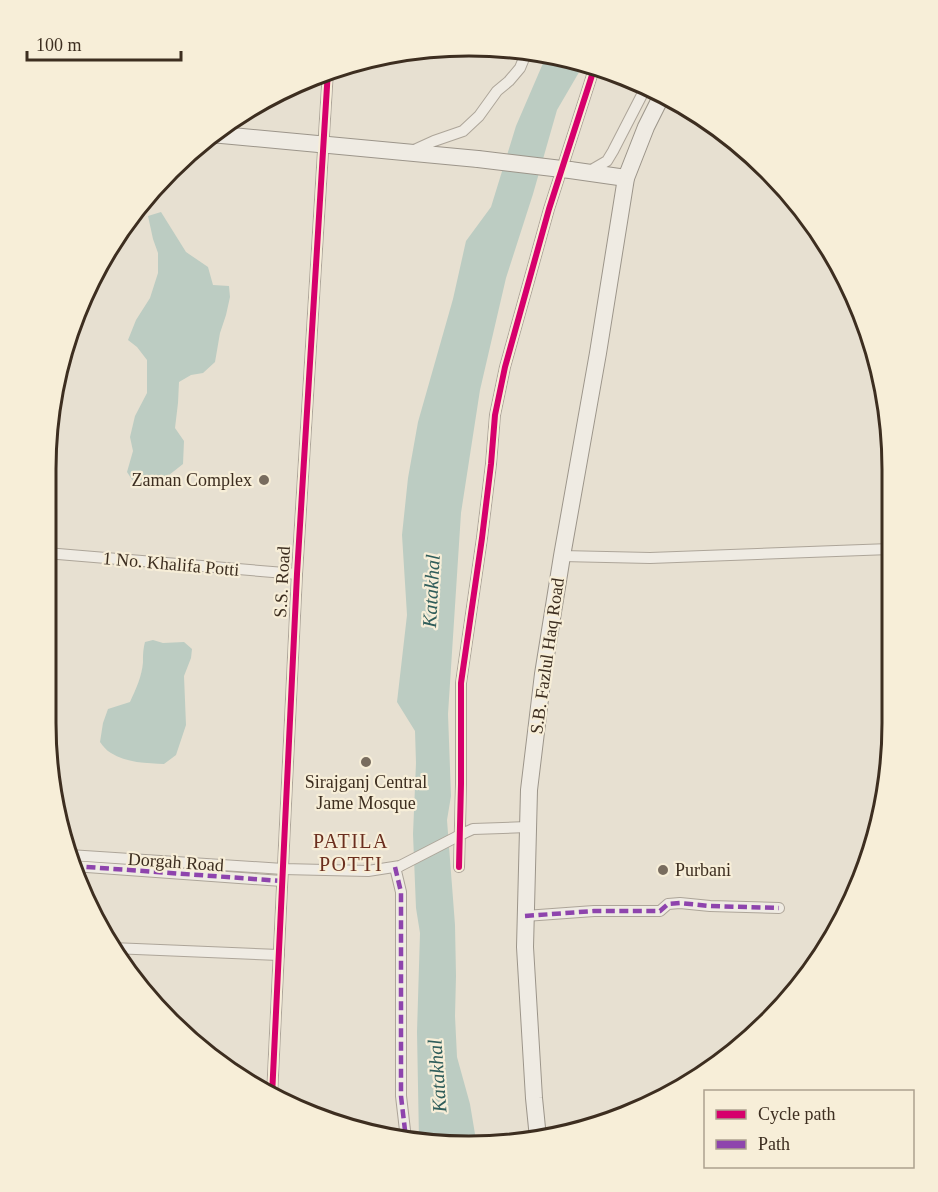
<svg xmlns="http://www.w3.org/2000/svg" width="938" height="1192" viewBox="0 0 938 1192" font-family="Georgia,serif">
<rect width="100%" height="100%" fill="#e7e0d1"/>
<g fill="#bcccc2">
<path d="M547,54l31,5 7,3 -28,48 -24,84 -27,84 -26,112 -19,123 -13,201 3,82 -4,24 8,105 1,51 -1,40 2,41 13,47 7,42 -8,1 -50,-7 -2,-108 3,-99 -4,-25 -3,-74 3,-71 -1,-32 -18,-29 10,-87 -5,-80 6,-57 10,-56 35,-123 13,-58 25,-34 25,-81z"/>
<path d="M161,212l25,40 22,15 5,18 16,1 1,11 -4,18 -6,18 -5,29 -12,11 -12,2 -12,7 -1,21 -3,25 9,13 -1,23 -19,15 -12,6 -19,-4 -6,-9 6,-21 -3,-14 5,-21 12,-23v-33l-10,-13 -9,-7 8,-20 14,-22 8,-25v-20l-5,-14 -5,-23z"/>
<path d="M153,640l10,3 21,-1 8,7 -1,9 -7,18 2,49 -10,30 -12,9c-17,-1 -38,-1 -53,-11 -4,-2 -8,-7 -11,-11l3,-19 5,-14 22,-7c6,-13 12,-26 13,-40 0,-7 0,-12 2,-20z"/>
</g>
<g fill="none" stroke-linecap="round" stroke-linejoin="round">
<g stroke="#ada599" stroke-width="12">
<g id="street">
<path d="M412,151l22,-10 29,-10 16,-15 18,-25 12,-10 11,-13 7,-17"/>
<path d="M588,172l19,-11 6,-10 34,-66"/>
<path d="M46,553l251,21"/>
<path d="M562,556l88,2 240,-9"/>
<path d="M464,833l9,-4 54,-2"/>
<path d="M69,855l214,14 85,2 32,-5"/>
<path d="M73,866l209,15"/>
<path d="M395,867l6,25v204l5,43"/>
<path d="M459,867l2,-83v-101l21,-145 9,-74 4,-49 10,-48 44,-158 46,-143"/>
<path d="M525,916l69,-5h66l8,-7 12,-1 30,3 69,2"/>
<path d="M112,948l167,7"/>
<path d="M272,1096l25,-522 31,-504"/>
</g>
</g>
<g stroke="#9c958a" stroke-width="18">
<g id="secondary">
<path d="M211,134l267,25"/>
<path d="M570,170l56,8"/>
<path d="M538,1138l-4,-40 -9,-151 4,-157 14,-116 19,-118 36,-203 28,-175 20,-51 17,-34"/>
</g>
</g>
<use href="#street" stroke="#efebe3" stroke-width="10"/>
<use href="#secondary" stroke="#efebe3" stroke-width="16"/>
<g stroke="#ada599" stroke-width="12" stroke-linecap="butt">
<path id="street-bridge" d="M400,866l64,-33"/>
</g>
<g stroke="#9c958a" stroke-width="18" stroke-linecap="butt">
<path id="secondary-bridge" d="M478,159l92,11"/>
</g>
<use href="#street-bridge" stroke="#efebe3" stroke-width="10"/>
<use href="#secondary-bridge" stroke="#efebe3" stroke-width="16"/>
<g stroke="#8e44ad" stroke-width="4.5" stroke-dasharray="9 4.5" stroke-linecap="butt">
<path d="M73,866l209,15"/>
<path d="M395,867l6,25v204l5,43"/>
<path d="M525,916l69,-5h66l8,-7 12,-1 30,3 69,2"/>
</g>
<g stroke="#f7eed8" stroke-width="10">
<g id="cycleway">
<path d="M459,867l2,-83v-101l21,-145 9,-74 4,-49 10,-48 44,-158 46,-143"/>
<path d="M272,1096l25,-522 31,-504"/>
</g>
</g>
<use href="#cycleway" stroke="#d6006c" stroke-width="6"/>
</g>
<g fill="#786c5e" stroke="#f7eed8" stroke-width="2">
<circle cx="264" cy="480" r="6"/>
<circle cx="366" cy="762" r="6"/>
<circle cx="663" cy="870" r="6"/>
</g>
<g text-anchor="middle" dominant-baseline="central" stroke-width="4.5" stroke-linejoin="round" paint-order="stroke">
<g font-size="18" fill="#3d2e20" stroke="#f7eed8" text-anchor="end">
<text x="252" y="480">Zaman Complex</text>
<text x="366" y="782" text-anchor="middle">Sirajganj Central<tspan x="366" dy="21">Jame Mosque</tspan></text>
<text x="675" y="870" text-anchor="start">Purbani</text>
</g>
<g font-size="18" fill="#3d2e20" stroke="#f7eed8">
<text transform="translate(171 564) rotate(5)">1 No. Khalifa Potti</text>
<text transform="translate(282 582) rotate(-87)">S.S. Road</text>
<text transform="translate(547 656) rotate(-82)">S.B. Fazlul Haq Road</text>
<text transform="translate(176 862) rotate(4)">Dorgah Road</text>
</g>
<g font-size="20" font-style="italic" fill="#2f5d5a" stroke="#f7eed8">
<text transform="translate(431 591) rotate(-87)">Katakhal</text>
<text transform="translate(437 1076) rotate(-94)">Katakhal</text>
</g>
<g font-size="20" letter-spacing="1.5" fill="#6b2e1e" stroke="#f7eed8">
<text x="351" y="841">PATILA<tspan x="351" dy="23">POTTI</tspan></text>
</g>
</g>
<path d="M0 0H938V1192H0ZM469 56H469A413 413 0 0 1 882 469V723A413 413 0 0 1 469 1136H469A413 413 0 0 1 56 723V469A413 413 0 0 1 469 56Z" fill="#f7eed8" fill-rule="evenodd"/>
<path fill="none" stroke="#3d2e20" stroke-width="3" d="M469 56H469A413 413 0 0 1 882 469V723A413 413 0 0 1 469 1136H469A413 413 0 0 1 56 723V469A413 413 0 0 1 469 56Z"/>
<rect x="704" y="1090" width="210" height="78" fill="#f7eed8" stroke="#ada18e" stroke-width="1.5"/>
<rect x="716" y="1110" width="30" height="9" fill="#d6006c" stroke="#ada18e" stroke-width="1.5"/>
<text x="758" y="1120" font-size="18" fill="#3d2e20">Cycle path</text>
<rect x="716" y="1140" width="30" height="9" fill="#8e44ad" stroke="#ada18e" stroke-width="1.5"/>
<text x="758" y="1150" font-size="18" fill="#3d2e20">Path</text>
<path d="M27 51v9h154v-9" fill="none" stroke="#3d2e20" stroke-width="3"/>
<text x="36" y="51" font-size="18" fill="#3d2e20" stroke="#f7eed8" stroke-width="4.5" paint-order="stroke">100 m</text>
</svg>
